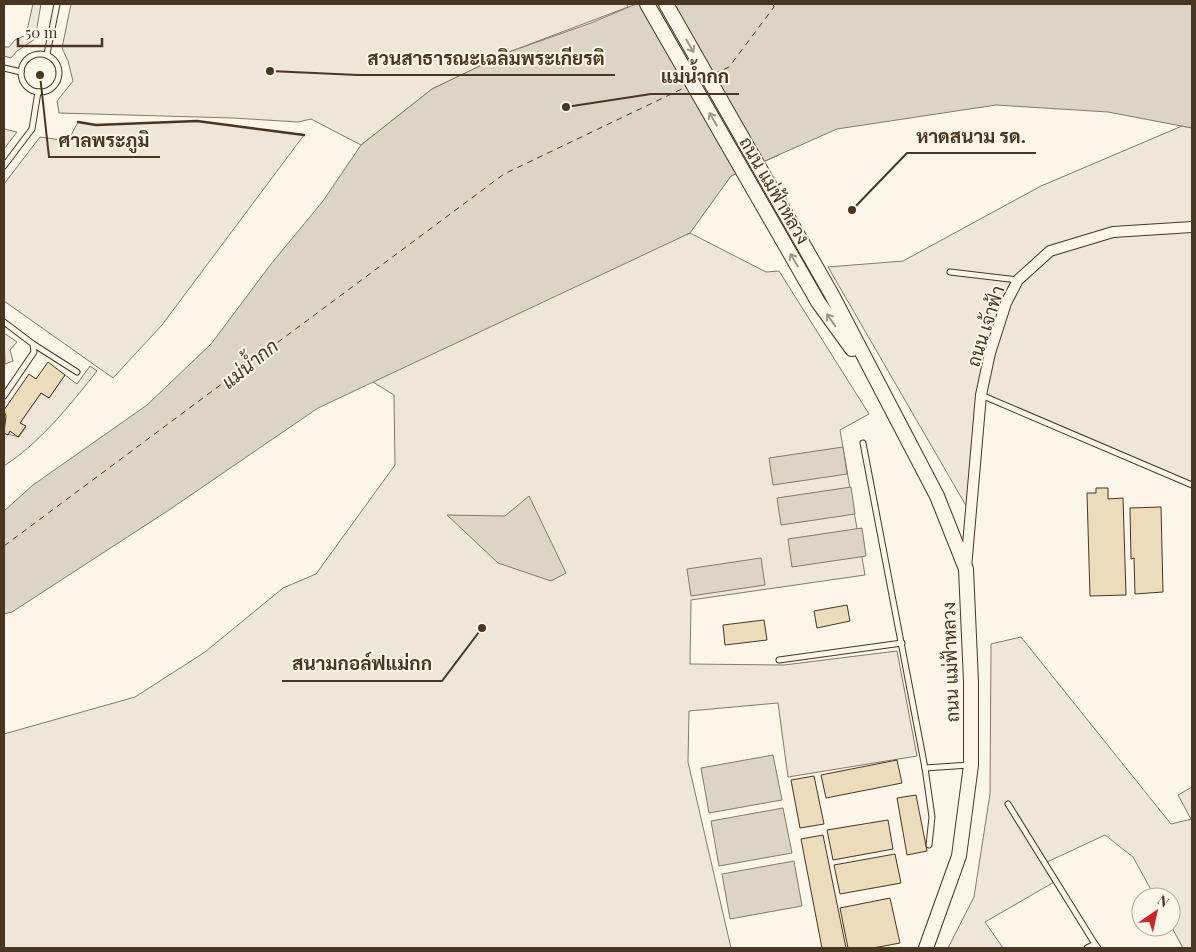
<svg xmlns="http://www.w3.org/2000/svg" width="1196" height="952" viewBox="0 0 1196 952" font-family="'Playfair Display',Sarabun,serif">
<rect width="100%" height="100%" fill="#fbf6e9"/>
<g fill="#ede6d9" stroke="#887966">
<path d="M33,4h8l-6,35 -18,12 -6,7 -7,-2v-9h5l6,-7 11,-5z"/>
<path d="M71,4h555l2,3 -119,45 -77,37 -71,56 -50,-26 -13,3 -65,-4 -174,-5 -2,-12 16,-20 -5,-20 -6,-13z"/>
<path d="M197,121l107,14 -142,190 -49,53 -109,-77v-117l36,-47 28,4 10,-19 18,3z"/>
<path d="M1182,126l10,2v357l-210,-90 -10,121 -144,-249 75,-6 138,-75z"/>
<path d="M4,129l13,3 -13,17z"/>
<path d="M779,155l-48,21 -44,59 3,-2 76,39 13,-1 90,143 -29,16 25,145 -174,25 -1,64 94,1 113,-14 20,105 -129,21 -10,-74 -89,8 -1,51 43,186h-727v-214l131,-37 70,-45 78,-64 33,-14 79,-109 -1,-70 -21,-13 68,-41 106,-94z"/>
<path d="M90,366l7,5c-27,34 -56,71 -93,95v-33l15,4 7,-10 -6,-4 21,-30 8,5 16,-23 12,9z"/>
<path d="M1021,637l150,187 21,-5v129h-9l-12,-22v-29h-16l-22,-40 -28,-22 -60,28 11,18 -71,41 18,26h-55l26,-51 16,-103 1,-150z"/>
</g>
<g fill="#ede7d9" stroke="#887966">
<path d="M4,333l13,9 -7,8 3,11 -8,3z"/>
<path d="M1192,787v32h-1l-13,-24z"/>
</g>
<g fill="#dcd4c6" stroke="#887966">
<path d="M636,4h556v124l-84,-16 -112,-7 -159,24 -106,47 -41,57 -372,175 -149,102 -157,102 -8,2v-103l29,-26 114,-80 64,-61 60,-80 52,-63 38,-56 71,-56 77,-37 82,-29z"/>
<path d="M843,447l4,27 -74,11 -4,-27z"/>
<path d="M851,487l4,27 -74,11 -4,-27z"/>
<path d="M529,496l37,77 -15,8 -53,-18 -51,-48 58,1z"/>
<path d="M862,528l4,28 -74,11 -4,-28z"/>
<path d="M761,558l4,27 -74,11 -4,-27z"/>
<path d="M773,755l9,45 -73,13 -8,-45z"/>
<path d="M783,808l9,45 -73,13 -8,-45z"/>
<path d="M794,861l8,45 -72,13 -8,-45z"/>
</g>
<g fill="none" stroke-linecap="round" stroke-linejoin="round">
<g stroke="#4a3520" stroke-width="1" stroke-dasharray="6 5" stroke-linecap="butt">
<path d="M714,74l15,-7 45,-60 -1,-3"/>
<path d="M4,546l500,-372 184,-88"/>
</g>
</g>
<g fill="#ecdcbc" stroke="#4a3520">
<path d="M48,362l17,13 -16,23 -8,-5 -21,30 6,3 -8,11 -8,-6 -2,4 -4,-2 2,-17 -2,-6 25,-36 7,5z"/>
<path d="M1096,488h12v11l15,-1 3,97 -36,1 -3,-103h9z"/>
<path d="M1161,507l2,85 -28,2 -1,-36 -3,1 -1,-51z"/>
<path d="M847,605l3,16 -33,7 -3,-17z"/>
<path d="M764,620l3,20 -42,5 -2,-20z"/>
<path d="M897,760l5,23 -76,15 -5,-23z"/>
<path d="M814,776l10,48 -24,4 -9,-48z"/>
<path d="M916,795l11,56 -20,4 -10,-57z"/>
<path d="M888,820l5,29 -60,11 -6,-30z"/>
<path d="M823,835l23,113h-24l-21,-109z"/>
<path d="M895,854l6,29 -61,11 -6,-29z"/>
<path d="M890,898l10,45 -27,5h-25l-8,-40z"/>
</g>
<g fill="none" stroke-linecap="round" stroke-linejoin="round">
<g stroke="#4a3520" stroke-width="7">
<g id="lane">
<circle cx="40" cy="73" r="19"/>
<path d="M47,54l10,-50"/>
<path d="M4,68l17,4"/>
<path d="M4,166l28,-37 6,-37"/>
<path d="M950,272l68,8"/>
<path d="M4,322l29,22 1,8 -30,44"/>
<path d="M33,344l44,28"/>
<path d="M981,395l211,90"/>
<path d="M863,443l62,325 7,49 -3,28"/>
<path d="M779,660l123,-17"/>
<path d="M925,768l44,-3"/>
<path d="M1008,804l87,140"/>
<path d="M1087,948l8,-4 3,4"/>
</g>
</g>
<g stroke="#4a3520" stroke-width="12">
<path id="street" d="M966,568l15,-173 9,-42 16,-50 12,-23 32,-29 63,-19 79,-5"/>
</g>
<g stroke="#4a3520" stroke-width="16">
<g id="secondary">
<path d="M647,4l171,298 34,47"/>
<path d="M666,4l166,291 105,201 29,73 5,113v83l-12,91 -33,92"/>
</g>
</g>
<use href="#lane" stroke="#fbf6e9" stroke-width="5"/>
<use href="#street" stroke="#fbf6e9" stroke-width="10"/>
<use href="#secondary" stroke="#fbf6e9" stroke-width="14"/>
<path stroke="#4a3520" stroke-width="1" stroke-dasharray="6 2.5" stroke-linecap="butt" d="M628,4l1,1"/>
<path stroke="#4a3520" stroke-width="2.5" d="M78,122l18,3 101,-4 107,14"/>
</g>
<defs><path id="oneway-shaft" d="M-6 0H5M1.5-3L5.5 0L1.5 3" fill="none" stroke-width="1.6" stroke-linecap="round" stroke-linejoin="round" transform="scale(1.25)"/></defs>
<g stroke="#a29684">
<use href="#oneway-shaft" transform="translate(690 46) rotate(60)"/>
<use href="#oneway-shaft" transform="translate(713 119) rotate(-120)"/>
<use href="#oneway-shaft" transform="translate(794 260) rotate(-120)"/>
<use href="#oneway-shaft" transform="translate(831 320) rotate(-125)"/>
</g>
<g text-anchor="middle" dominant-baseline="central" stroke-width="4" stroke-linejoin="round" paint-order="stroke">
<g font-size="18" fill="#4a3520" stroke="#fbf6e9">
<text transform="translate(775 190) rotate(60)">ถนน แม่ฟ้าหลวง</text>
<text transform="translate(985 326) rotate(-72)">ถนน เจ้าฟ้า</text>
<text transform="translate(950 662) rotate(-92)">ถนน แม่ฟ้าหลวง</text>
</g>
<g font-size="19" font-style="italic" fill="#4a3520" stroke="#fbf6e9">
<text transform="translate(249 363) rotate(-39)">แม่น้ำกก</text>
</g>
</g>
<path fill="none" stroke="#4a3520" stroke-width="2" d="M270 71L358 75H615M566 107L651 94H739M852 210L907 153H1036M40 75L49 157H160M482 628L442 681H282"/>
<g fill="#4a3520" stroke="#fbf6e9" stroke-width="2">
<circle cx="270" cy="71" r="5"/>
<circle cx="566" cy="107" r="5"/>
<circle cx="852" cy="210" r="5"/>
<circle cx="40" cy="75" r="5"/>
<circle cx="482" cy="628" r="5"/>
</g>
<g font-size="19" text-anchor="middle" font-weight="bold" fill="#4a3520" stroke="#fbf6e9" stroke-width="4" stroke-linejoin="round" paint-order="stroke">
<text x="486" y="65">สวนสาธารณะเฉลิมพระเกียรติ</text>
<text x="695" y="83">แม่น้ำกก</text>
<text x="971" y="143">หาดสนาม รด.</text>
<text x="104" y="147">ศาลพระภูมิ</text>
<text x="362" y="670">สนามกอล์ฟแม่กก</text>
</g>
<rect width="1196" height="952" fill="none" stroke="#4a3520" stroke-width="10"/>
<g transform="translate(1156 912) rotate(34)"><circle r="24" fill="#fbf6e9" stroke="#b4a999"/>
<path d="M0-4L9 19L0 12L-9 19Z" fill="#c62828"/>
<text y="-8" font-size="14" font-weight="bold" text-anchor="middle" fill="#4a3520">N</text>
</g>
<path d="M18 38v8h84v-8" fill="none" stroke="#4a3520" stroke-width="2.5"/>
<text x="25" y="38" font-size="15" fill="#4a3520" stroke="#fbf6e9" stroke-width="4" paint-order="stroke">50 m</text>
</svg>
